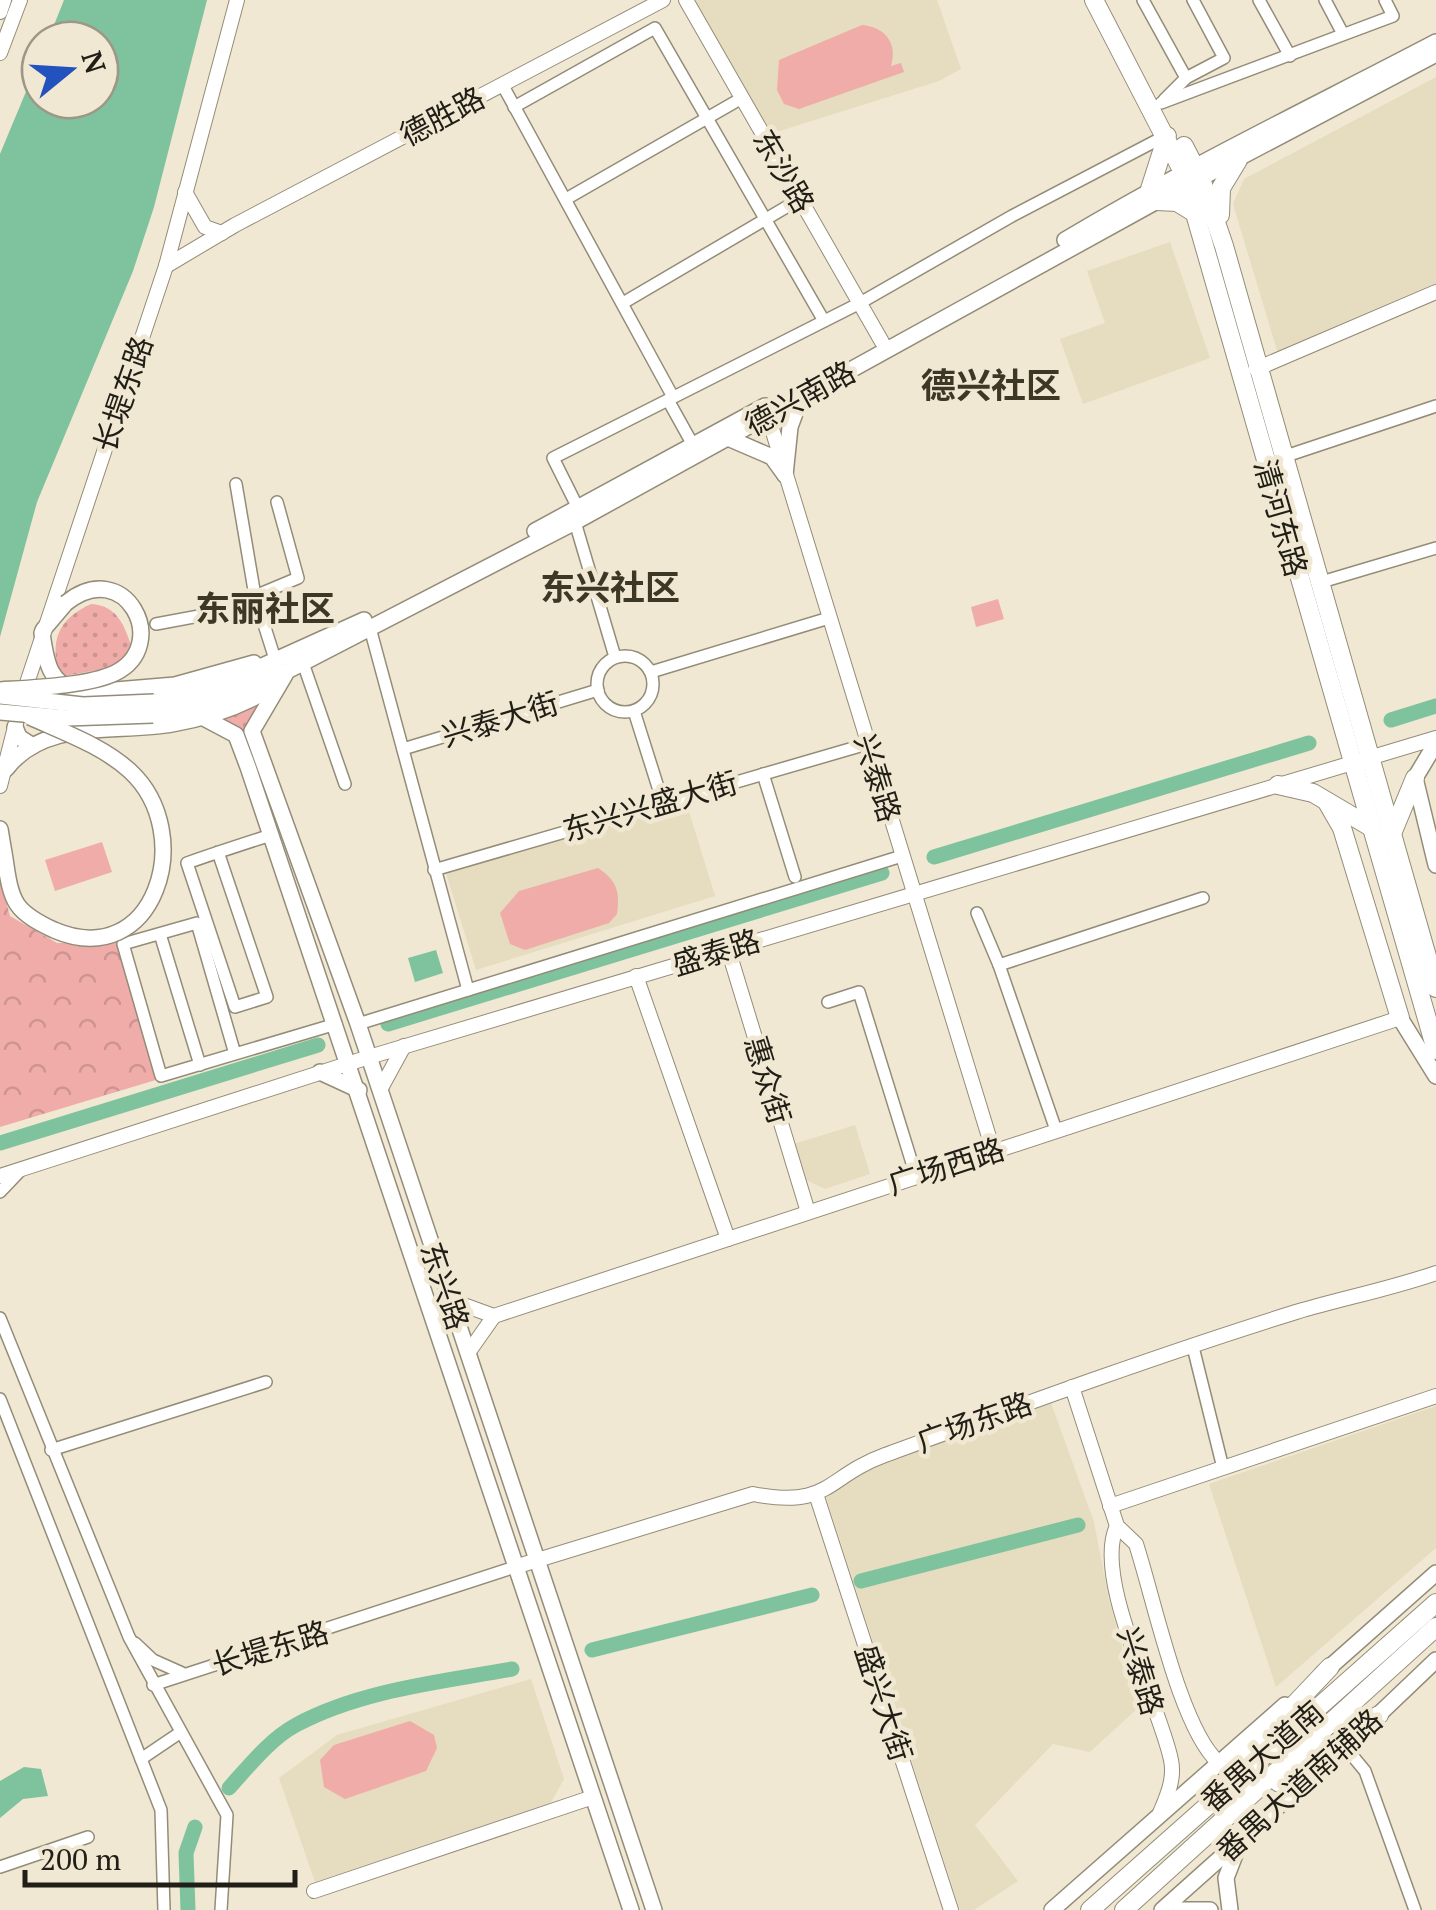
<svg xmlns="http://www.w3.org/2000/svg" width="1436" height="1910" viewBox="0 0 1436 1910" font-family="'PT Serif','Noto Sans SC',serif">
<defs>
<pattern id="grass-dots" width="8" height="8" patternUnits="userSpaceOnUse" patternTransform="scale(2.5)"><rect width="8" height="8" fill="#efaca9"/><path d="M2 2h.1M6 6h.1" fill="none" stroke="#cd9491" stroke-width="1.8" stroke-linecap="round"/></pattern>
<pattern id="forest-crowns" width="20" height="18" patternUnits="userSpaceOnUse" patternTransform="scale(2.5)"><rect width="20" height="18" fill="#efaca9"/><path d="M2 6a3 3 0 1 1 6 0M12 15a3 3 0 1 1 6 0" fill="none" stroke="#cd9491"/></pattern>
</defs>
<rect width="100%" height="100%" fill="#f0e8d2"/>
<g fill="#e6dcbf">
<path d="M695,0h242l24,69 -22,12 -169,53z"/>
<path d="M1436,77v211l-157,69 -46,-153 11,-25z"/>
<path d="M1170,242l40,116 -127,46 -23,-65 45,-16 -18,-52z"/>
<path d="M686,802l29,94 -239,74 -30,-97z"/>
<path d="M855,1125l15,49 -45,15 -19,-9 -12,-36z"/>
<path d="M1051,1403l43,119 15,78 30,107 -49,45 -37,-8 -78,81 43,56 -44,29h-14l-135,-416 60,-33z"/>
<path d="M1436,1406v142l-160,139 -67,-203z"/>
<path d="M531,1679l33,100 -14,25 -235,78 -36,-104 58,-43z"/>
</g>
<g fill="url(#grass-dots)">
<path d="M91,604c27,2 33,21 41,44l-13,18 -59,11c-11,-36 -2,-58 31,-73z"/>
<path d="M263,697l-17,39 -28,-21z"/>
</g>
<path fill="url(#forest-crowns)" d="M0,878l10,38 47,27h64l38,136 -159,48z"/>
<g fill="#efaca9">
<path d="M862,25c23,2 36,18 29,41l10,-3 3,9 -105,37 -15,-5 -7,-14 2,-30z"/>
<path d="M998,599l6,20 -28,8 -5,-20z"/>
<path d="M102,842l10,30 -57,19 -10,-31z"/>
<path d="M598,868c19,13 22,23 19,46l-8,9 -84,27 -15,-6 -10,-31 19,-22z"/>
<path d="M410,1721l24,14 3,13 -11,23 -81,28 -21,-12 -4,-27 14,-15z"/>
</g>
<g fill="#7ec29e">
<path d="M64,0h143l-53,207 -21,64 -96,231 -37,135v-483l40,-96v42h60v-60h-52z"/>
<path d="M436,950l7,23 -28,9 -7,-24z"/>
<path d="M24,1767l17,2 7,27 -25,3 -23,19v-37z"/>
</g>
<g fill="none" stroke-linecap="round" stroke-linejoin="round">
<g stroke="#7ec29e" stroke-width="15">
<path d="M1391,720l45,-14"/>
<path d="M934,857l375,-114"/>
<path d="M388,1024l494,-151"/>
<path d="M0,1143l318,-98"/>
<path d="M861,1581l217,-56"/>
<path d="M592,1650l220,-55"/>
<path d="M229,1788c20,-22 41,-49 67,-63 65,-35 145,-43 216,-56"/>
<path d="M188,1910l-2,-57 9,-26"/>
</g>
<g stroke="#938c78" stroke-width="14">
<g id="minor">
<path d="M1143,0l43,78"/>
<path d="M1259,0l31,56"/>
<path d="M1325,0l18,34"/>
<path d="M502,84l171,313"/>
<path d="M1164,100l22,-22 38,-20 -31,-58"/>
<path d="M1161,103l232,-87 -8,-16"/>
<path d="M514,107l141,-79 169,293"/>
<path d="M566,199l176,-101"/>
<path d="M623,303l177,-104"/>
<path d="M668,400l25,45"/>
<path d="M1283,457l153,-51"/>
<path d="M236,484l19,112 19,60"/>
<path d="M578,508l-25,-50 307,-155 152,-87 155,-81"/>
<path d="M575,522l40,135"/>
<path d="M1318,583l118,-35"/>
<path d="M255,596l43,-18 -21,-76"/>
<path d="M156,624l102,-19"/>
<path d="M370,628l98,362"/>
<circle cx="625" cy="684" r="28"/>
<path d="M303,663l42,121"/>
<path d="M651,672l178,-54"/>
<path d="M634,711l29,92"/>
<path d="M403,749l195,-59"/>
<path d="M763,774l32,103"/>
<path d="M218,852l49,145 -32,10 -48,-144c28,-10 56,-19 84,-28"/>
<path d="M434,870l433,-126"/>
<path d="M977,913l22,52"/>
<path d="M160,934l40,131"/>
<path d="M828,1002l31,-10 57,184"/>
<path d="M358,1024l544,-168"/>
<path d="M235,1054l-38,-131 -74,21 38,132 175,-52"/>
<path d="M1056,1130l-57,-165 204,-67"/>
<path d="M0,1192l21,-22"/>
<path d="M0,1318l129,319 98,178 -6,95"/>
<path d="M1193,1347l30,121"/>
<path d="M0,1399l161,411 3,100"/>
<path d="M51,1450l215,-68"/>
<path d="M135,1643l18,17 29,13"/>
<path d="M153,1685l365,-119"/>
<path d="M1346,1748l19,23 50,139"/>
<path d="M141,1759l37,-25"/>
<path d="M0,1867l88,-30"/>
</g>
</g>
<g stroke="#938c78" stroke-width="16">
<g id="tertiary">
<path d="M686,0l196,342"/>
<path d="M0,12l4,-12"/>
<path d="M0,53l20,-53"/>
<path d="M185,192l20,35 17,6"/>
<path d="M166,266l69,-41 428,-225"/>
<path d="M1256,369l180,-77"/>
<path d="M765,406l228,744"/>
<path d="M22,698l144,-432 71,-266"/>
<path d="M0,786l16,-63"/>
<path d="M728,949l80,263"/>
<path d="M636,976l92,263"/>
<path d="M380,1090l24,-44"/>
<path d="M0,1176l369,-119 1067,-319"/>
<path d="M450,1300l44,16 906,-298"/>
<path d="M468,1353l26,-37"/>
<path d="M1072,1387l45,139 19,18c18,55 44,183 82,218"/>
<path d="M817,1497l134,413"/>
<path d="M1110,1506l326,-110"/>
<path d="M1117,1526c-25,52 43,179 54,234 4,19 -4,36 -11,53"/>
<path d="M518,1566l235,-72c77,15 72,-17 132,-39 137,-50 273,-100 411,-143 47,-14 94,-23 140,-39"/>
<path d="M314,1891l279,-94"/>
</g>
</g>
<g stroke="#938c78" stroke-width="18">
<g id="secondary">
<path d="M1065,240c120,-72 247,-133 371,-198"/>
<path d="M728,438l44,19 13,18"/>
<path d="M785,475l5,-48 11,-30"/>
<path d="M535,531l230,-125"/>
<path d="M43,630l23,-27"/>
<path d="M42,633c4,29 7,51 38,60l95,-8 79,-22"/>
<path d="M285,675l-33,56 106,293 296,886"/>
<path d="M154,702l53,-11 157,-71"/>
<path d="M153,715l59,-13 75,-31 288,-149 582,-321 279,-147"/>
<path d="M202,717l34,18 12,32 383,1143"/>
<path d="M15,727l4,10 14,9"/>
<path d="M1436,743l-21,35 21,87"/>
<path d="M6,769c39,-51 110,-35 166,-45 34,-6 71,-18 101,-37"/>
<path d="M0,829l4,24"/>
<path d="M1400,1018l36,58"/>
<path d="M320,1072l39,18"/>
<path d="M1322,1674l114,-101"/>
<path d="M1373,1720l63,-60"/>
<path d="M1052,1910l233,-205"/>
<path d="M1162,1910l195,-174"/>
<path d="M1181,1910h29"/>
<path d="M1230,1910l-4,-32 12,-31"/>
</g>
</g>
<g stroke="#938c78" stroke-width="20">
<g id="primary">
<path d="M1094,0l89,172 253,878"/>
<path d="M1184,146l17,33 23,67 212,742"/>
<path d="M1150,189l17,-53"/>
<path d="M1157,201l20,1 18,11"/>
<path d="M1220,215l1,-27 17,-28"/>
<path d="M1278,785l35,8 56,33"/>
<path d="M1327,802l15,26 58,190"/>
<path d="M1391,836l24,-58"/>
</g>
</g>
<g stroke="#938c78" stroke-width="20">
<g id="trunk">
<path d="M1243,1759l87,-92"/>
<path d="M1279,1783l100,-68"/>
<path d="M1090,1910l346,-307"/>
<path d="M1124,1910l312,-283"/>
</g>
</g>
<use href="#minor" stroke="#fff" stroke-width="11"/>
<use href="#tertiary" stroke="#fff" stroke-width="14"/>
<use href="#secondary" stroke="#fff" stroke-width="15"/>
<use href="#primary" stroke="#fff" stroke-width="18"/>
<use href="#trunk" stroke="#fff" stroke-width="18"/>
<g stroke="#938c78" stroke-width="18" stroke-linecap="butt">
<g id="secondary-bridge">
<path d="M0,690c31,-2 88,-4 115,-17 57,-28 10,-118 -49,-70"/>
<path d="M0,696l83,9 71,-3"/>
<path d="M0,712l67,6 86,-3"/>
<path d="M4,853c3,16 4,37 13,51 8,12 24,20 37,26 101,43 144,-96 76,-159 -27,-25 -67,-39 -100,-54"/>
</g>
</g>
<use href="#secondary-bridge" stroke="#fff" stroke-width="15"/>
</g>
<g text-anchor="middle" dominant-baseline="central" stroke-width="9" stroke-linejoin="round" paint-order="stroke">
<g font-size="30" fill="#201e16" stroke="#f0e8d2">
<text transform="translate(442 116) rotate(-28)">德胜路</text>
<text transform="translate(784 171) rotate(60)">东沙路</text>
<text transform="translate(123 394) rotate(-71)">长堤东路</text>
<text transform="translate(800 398) rotate(-29)">德兴南路</text>
<text transform="translate(1281 518) rotate(74)">清河东路</text>
<text transform="translate(500 719) rotate(-17)">兴泰大街</text>
<text transform="translate(878 778) rotate(73)">兴泰路</text>
<text transform="translate(650 806) rotate(-16)">东兴兴盛大街</text>
<text transform="translate(716 952) rotate(-17)">盛泰路</text>
<text transform="translate(768 1080) rotate(73)">惠众街</text>
<text transform="translate(946 1166) rotate(-18)">广场西路</text>
<text transform="translate(445 1286) rotate(71)">东兴路</text>
<text transform="translate(974 1422) rotate(-20)">广场东路</text>
<text transform="translate(270 1648) rotate(-17)">长堤东路</text>
<text transform="translate(1141 1671) rotate(73)">兴泰路</text>
<text transform="translate(884 1703) rotate(72)">盛兴大街</text>
<text transform="translate(1262 1756) rotate(-41)">番禺大道南</text>
<text transform="translate(1299 1785) rotate(-42)">番禺大道南辅路</text>
</g>
<g font-size="35" font-weight="bold" fill="#3d3725" stroke="#f0e8d2">
<text x="991" y="385">德兴社区</text>
<text x="610" y="587">东兴社区</text>
<text x="265" y="608">东丽社区</text>
</g>
</g>
<g transform="translate(70 70) rotate(72)"><circle r="48" fill="#f0e8d2" stroke="#9d9787" stroke-width="2.5"/>
<path d="M0-8L18 38L0 25L-18 38Z" fill="#2351be"/>
<text y="-15" font-size="28" font-weight="bold" text-anchor="middle" fill="#201e16">N</text>
</g>
<path d="M25 1870v15h270v-15" fill="none" stroke="#201e16" stroke-width="5"/>
<text x="40" y="1870" font-size="30" fill="#201e16" stroke="#f0e8d2" stroke-width="8" paint-order="stroke">200 m</text>
</svg>
